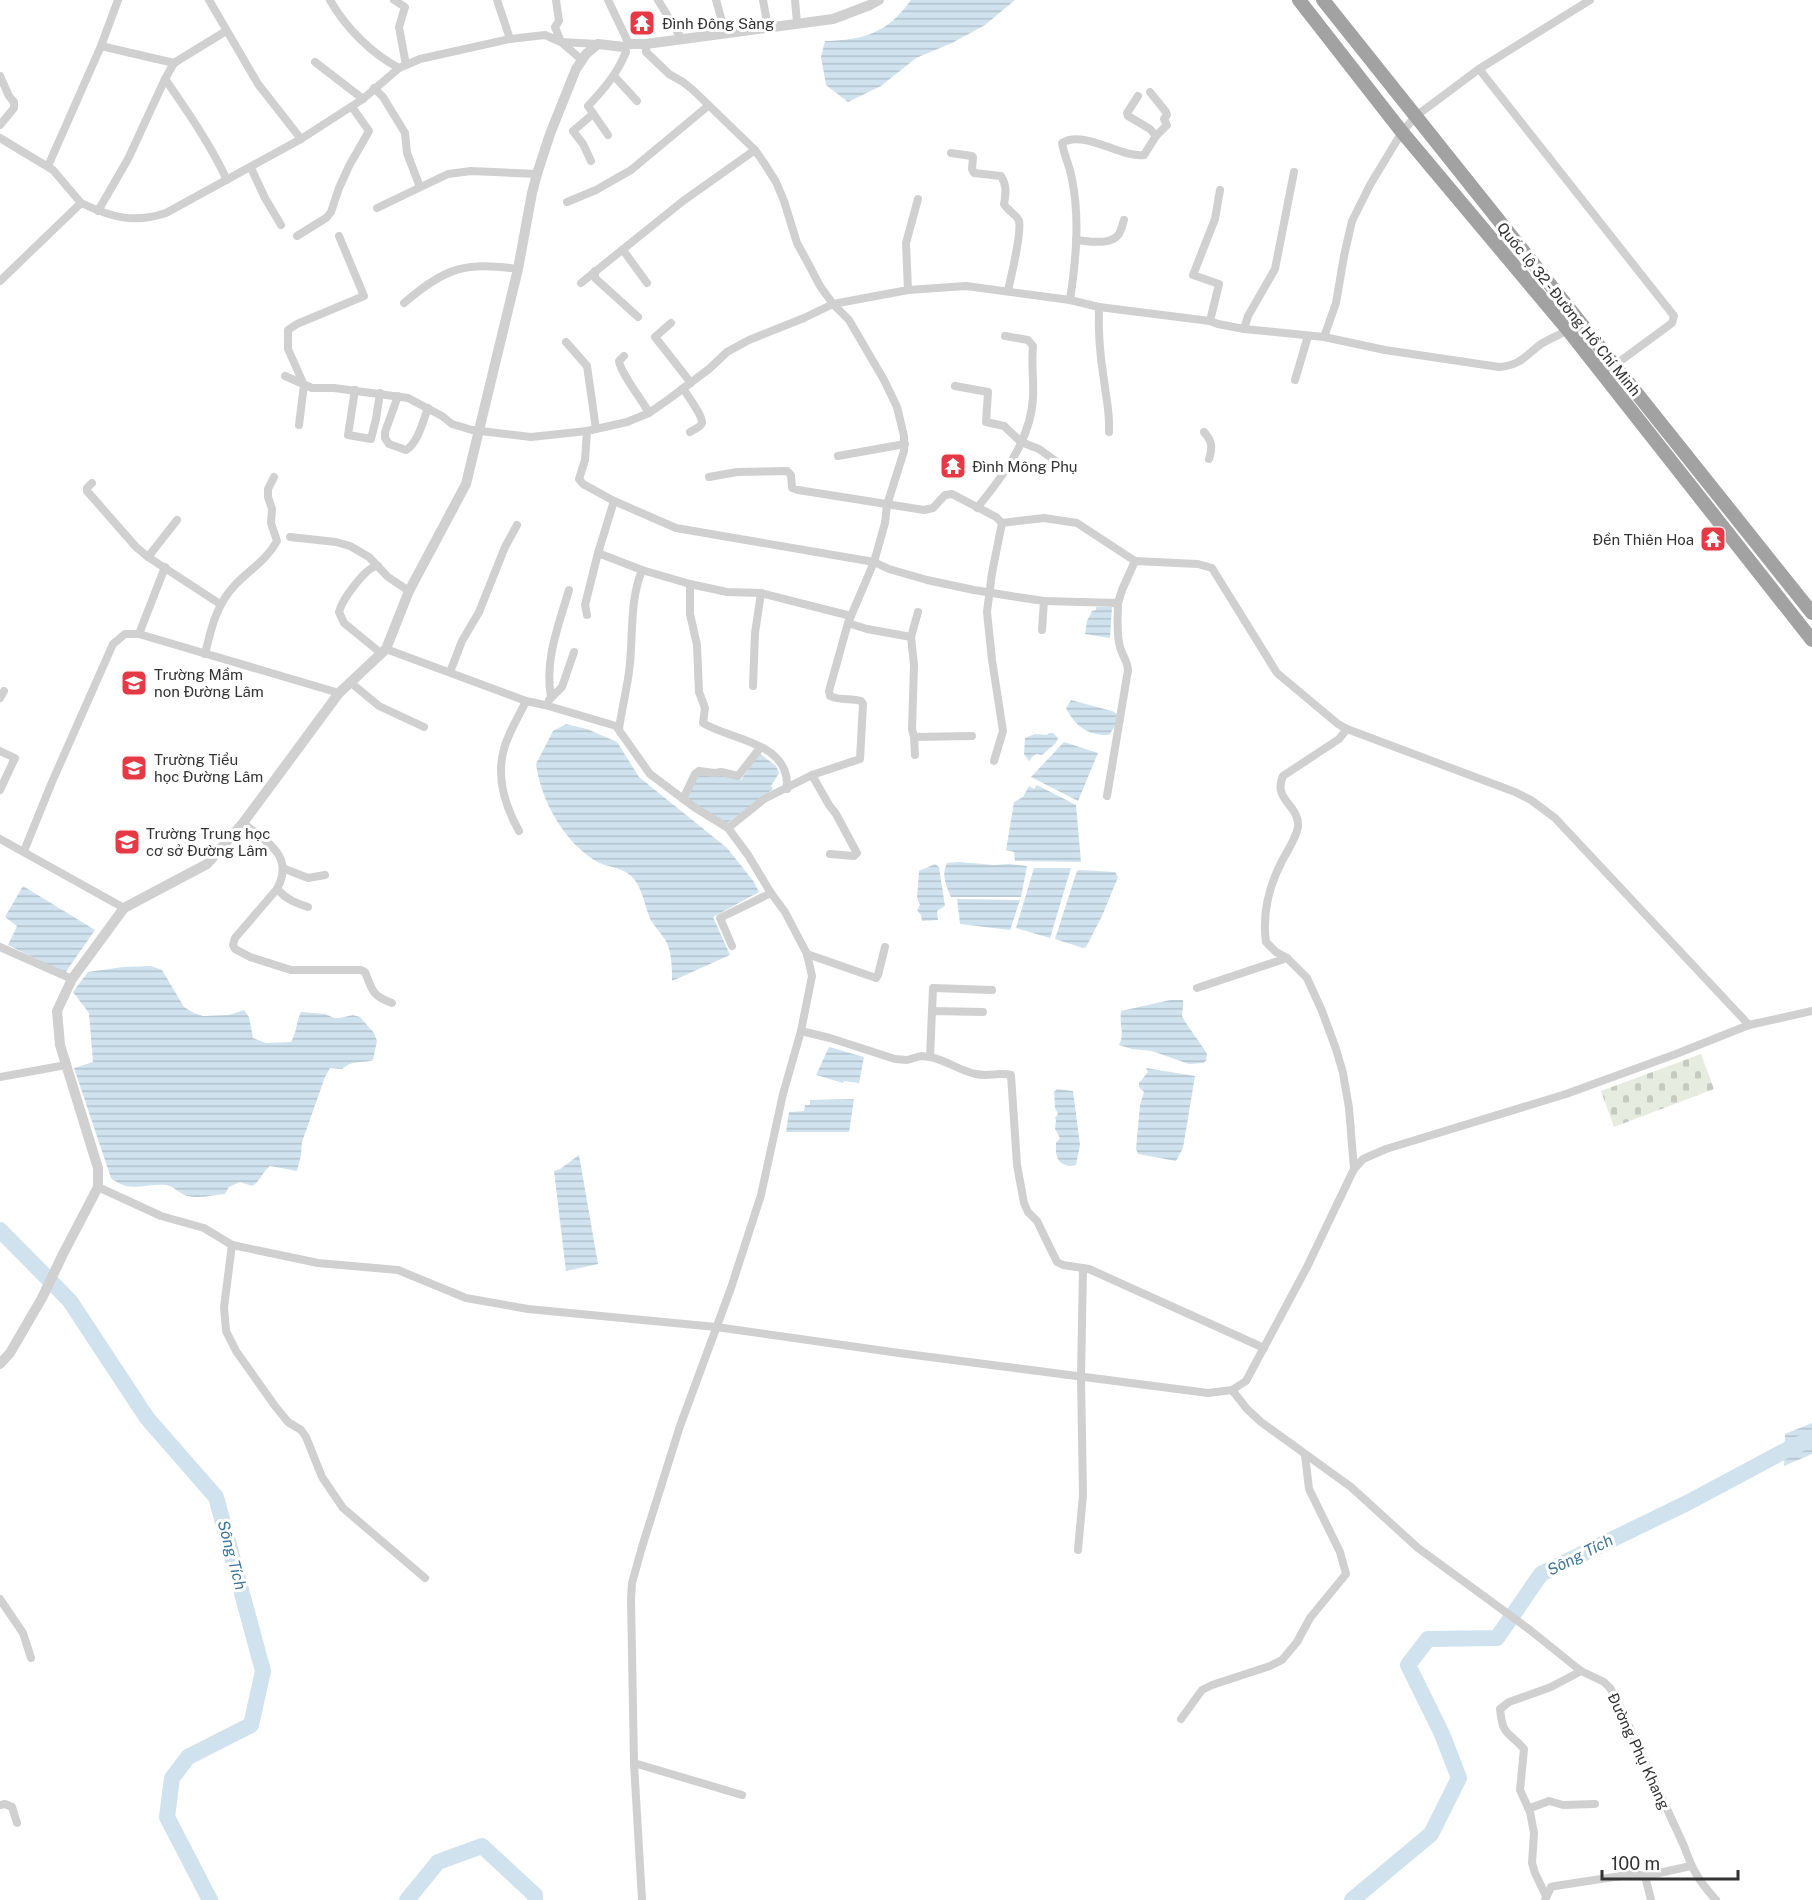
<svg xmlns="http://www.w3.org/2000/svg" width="1812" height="1900" viewBox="0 0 1812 1900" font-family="'Public Sans',sans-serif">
<defs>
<pattern id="cemetery-stones" width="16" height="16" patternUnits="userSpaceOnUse" patternTransform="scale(1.5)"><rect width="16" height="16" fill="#e6ecdf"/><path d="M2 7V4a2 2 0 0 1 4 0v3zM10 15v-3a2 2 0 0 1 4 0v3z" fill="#c6cbc0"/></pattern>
<pattern id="water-rules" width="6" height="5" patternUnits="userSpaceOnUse" patternTransform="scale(1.5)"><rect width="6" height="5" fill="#cfe2ee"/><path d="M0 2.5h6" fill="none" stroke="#b2c2cd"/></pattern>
</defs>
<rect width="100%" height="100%" fill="#fff"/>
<path fill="url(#cemetery-stones)" d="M1701,1054l13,35 -100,38 -13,-36z"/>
<g fill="url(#water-rules)">
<path d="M911,0h104l-30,25 -33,18 -36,15 -35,28 -33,16 -22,-17 -5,-28 4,-16c40,-1 62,-8 86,-41z"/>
<path d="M1096,607h16l-2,31 -25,-4 2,-13 5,-10 4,-1z"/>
<path d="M1071,700l41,11 5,3 -2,12 -6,9c-21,1 -34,-9 -43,-27z"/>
<path d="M566,724l21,5 30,13 22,35 88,71 27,34 5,10 -46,25 17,38 -58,26c0,-9 0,-19 -2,-28 -2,-13 -11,-21 -18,-31 -8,-14 -8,-34 -21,-46 -10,-10 -25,-8 -37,-16 -31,-20 -53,-60 -58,-96l17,-33z"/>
<path d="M1049,733h4l5,5 -2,5 -14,12c-7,-2 -9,0 -13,6l-5,-7 1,-16 10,-4 12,1z"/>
<path d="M1064,742l34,11 -20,48 -47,-24z"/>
<path d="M759,753l17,13 3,7 -8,13 2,3 -47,35 -39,-26 10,-24 24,-1 20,7z"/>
<path d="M1037,785l39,20 5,57 -66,-1 -1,-9 -8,-2 8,-48 9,-5 6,-11 5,3z"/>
<path d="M959,862l35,3 15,-1 18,2 -6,31h-70c-5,-12 -10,-22 -4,-34z"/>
<path d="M935,864l4,3 6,39 -8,5 1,9 -16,1 -1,-6 -4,-5 3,-5 -3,-7 2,-27z"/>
<path d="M1034,868h37l-21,70 -34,-10z"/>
<path d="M1079,870l36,2 3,5 -16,39 -16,31 -3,1 -28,-9 22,-68z"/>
<path d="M23,886l72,44 -30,43 -57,-28 9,-19 -12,-9z"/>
<path d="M957,899l63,1 -10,30 -50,-6z"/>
<path d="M151,966l11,4 22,37 10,6 9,3 26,-1 15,-5 5,7 4,21 13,5 25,-1c6,-10 5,-20 10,-30l24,2 9,4h6l13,-3 7,2 14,16 3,8 -4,19c-12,4 -19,-1 -31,9l-12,-1 -5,9 -23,65 -1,13 -4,16 -27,-5c-8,6 -10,16 -18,20l-12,-4 -11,5 -4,7c-12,1 -26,5 -38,2 -7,-2 -13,-10 -21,-11 -21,-2 -35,9 -55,-7l-37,-110 19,-6 -4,-49 -16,-21 15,-20 35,-5z"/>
<path d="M1170,1000h13c1,6 -1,10 -1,15 1,6 21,31 25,39l-1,7 -3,2 -14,1 -37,-13 -20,-2 -13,-4c6,-11 0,-22 2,-34z"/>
<path d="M829,1047l35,10 -5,26 -15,-2 -1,2 -27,-8z"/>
<path d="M1146,1068l49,8 -12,72 -7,13 -38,-7 -2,-5 4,-44 4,-13 -5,-5v-4l9,-11z"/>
<path d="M1057,1089l16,2 7,54 -4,20c-17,3 -21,-7 -20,-22l4,-5 -5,-9 1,-9 -1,-2 3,-4 -3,-6 -1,-16z"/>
<path d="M854,1099l-5,33h-63l3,-20 15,-1 1,-6h5v-5z"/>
<path d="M579,1155l19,109 -32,7 -12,-100 6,-2z"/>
<path d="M1812,1423v31l-28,12 1,-32z"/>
</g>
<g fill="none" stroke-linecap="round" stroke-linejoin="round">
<g stroke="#cfe2ee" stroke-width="16">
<path d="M0,1230l70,71 77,117 69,79 47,174 -12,54 -63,32 -16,21 -5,39 43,83"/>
<path d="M407,1900l31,-38 44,-16 53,49v5"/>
<path d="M1352,1900l79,-66 28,-56 -17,-44 -34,-69 20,-26 69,-1 44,-64 148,-72 103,-55 20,-8"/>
</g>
<g stroke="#d0d0d0" stroke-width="8">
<path d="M209,0l49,84 43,55"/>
<path d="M330,0c15,27 42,54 69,68"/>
<path d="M394,0l11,7 -6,20 7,38"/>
<path d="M497,0l13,39"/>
<path d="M556,0l3,21 -4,6 6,15 21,18"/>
<path d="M608,0l21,44"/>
<path d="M658,0l23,38"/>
<path d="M716,0l9,32"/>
<path d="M763,0l5,28"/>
<path d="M795,0l2,23"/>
<path d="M646,44v8l23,22 14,8 10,8 62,60 9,13 12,19 8,19 13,42 12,22 11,21 13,18 16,16 35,60 13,27 7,29v15l-17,54 -2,18 -11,39 -26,61 -19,68 1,5c10,5 21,2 31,5l2,3 -3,55 -48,16 -48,24 -36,29"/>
<path d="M101,46l73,17 52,-32"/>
<path d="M315,62l48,37"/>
<path d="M1479,69l195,247 -2,7 -57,42"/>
<path d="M0,76l9,20 5,6v6l-14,17"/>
<path d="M614,76l23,25"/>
<path d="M165,79c23,33 45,65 62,101"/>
<path d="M374,88l9,9 22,36 2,20 13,34"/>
<path d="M1138,96l-11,17 1,3 22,13 6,7"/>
<path d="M608,135l-20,-29c16,-17 29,-32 38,-54l-2,-5"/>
<path d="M0,138l53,32 28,33 -81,78"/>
<path d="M951,153l21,3 1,1 -1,12 2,4 27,3c6,10 5,17 3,28 3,6 14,12 15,17 3,13 -8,55 -11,70"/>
<path d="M591,161l-8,-17 -10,-13 20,-17"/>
<path d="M48,166l53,-120 17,-46"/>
<path d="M251,168l14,30 16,27"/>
<path d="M567,202l29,-12 35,-20 77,-64"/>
<path d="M81,203c30,14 52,21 85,10l135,-74 62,-40 36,-31 21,-9 90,-20 35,-4 16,7 37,2"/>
<path d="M377,208l71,-34 23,-3 66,3"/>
<path d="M98,211l30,-52 37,-80 9,-16"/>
<path d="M297,236l29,-18 5,-6 8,-24 10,-22 20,-35 -17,-24"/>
<path d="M1076,240c12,1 35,6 43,-6 2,-4 4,-10 5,-14"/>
<path d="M623,250l24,33"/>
<path d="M595,271v7l43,39"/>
<path d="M581,283l102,-82 72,-51"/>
<path d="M908,290l-2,-47 12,-44"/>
<path d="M1070,300c6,-40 10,-81 2,-121 -2,-12 -8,-24 -10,-36 22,-14 58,15 82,12l12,-19 11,-11 -3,-6 3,-4 -1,-3 -16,-20"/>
<path d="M404,303c41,-35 61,-42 114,-34"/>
<path d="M1099,307c-1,24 1,49 5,73 2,18 6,32 5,52"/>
<path d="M1210,321l9,-37 -26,-9 22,-56 5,-29"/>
<path d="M671,323l-16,14 36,46"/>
<path d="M1244,329l4,-13 27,-47 19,-97"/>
<path d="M1324,337l12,-34 8,-47 8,-35 18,-36 32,-53 14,-16 63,-47 111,-69"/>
<path d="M566,342l21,24 9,63"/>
<path d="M624,356l-5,5c2,13 22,37 30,52"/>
<path d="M285,376l27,12h22l74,10 34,18 10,8 20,6 59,7 56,-6 40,-9 22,-9 20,-14 40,-30 18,-17 22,-12 55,-22 29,-14 75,-14 58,-4 104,14 29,7 111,14 8,3 26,5 80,8 61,13 114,17c22,-2 26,-11 42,-23 8,-5 18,-9 27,-14"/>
<path d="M1295,380l13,-44"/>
<path d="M955,386l33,6 -2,30 18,4 17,16 18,7 25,18"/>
<path d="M683,388c4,7 20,28 19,35 -1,4 -9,7 -12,9"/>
<path d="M355,390l-7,45 23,4 5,-20 4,-26"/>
<path d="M398,396l-13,36v6l4,6 17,6c12,-7 17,-29 22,-42"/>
<path d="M299,425l5,-40 -16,-36v-19l9,-6 67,-28 -25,-60"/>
<path d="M587,431l-2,29 -6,19 4,5 31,17 62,27 198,34 15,7 38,11 47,10 43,7 27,4 74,2 4,-13 13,-29"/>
<path d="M1204,432c8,9 9,15 5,27"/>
<path d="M838,456l67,-12"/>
<path d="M709,477l28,-5 50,-1 4,4 1,13 6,2 126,20 9,-2 12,-13 7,-1 44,23 6,6 42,-5 33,5 58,38 63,3 14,4 65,105 61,51 9,5 168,63 16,8 24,18 194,207 63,-14"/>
<path d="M92,483l-5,5v3l49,56 12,10 72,47"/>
<path d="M614,501l-16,52 44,17"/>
<path d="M977,508c26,-32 54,-68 56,-111 1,-17 -2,-34 0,-51l-5,-6 -23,-4"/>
<path d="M290,537l46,5 14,4 19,11 19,20 21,14"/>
<path d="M148,557l29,-37"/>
<path d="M378,566c-12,0 -36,34 -39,46l5,11 38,31"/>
<path d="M690,584v30l7,31 2,47 6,16 -2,15c23,15 75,18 83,52 1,4 1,10 1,14"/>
<path d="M587,615l-2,-10 13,-52"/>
<path d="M848,623l19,6 44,8 3,28 -2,64 2,8 58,-1"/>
<path d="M1042,630l2,-29"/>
<path d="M139,634l26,-67"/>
<path d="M911,637l7,-25"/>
<path d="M386,649l140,52 19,4 71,21 34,48 44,33 34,21 20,27 23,38 14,19 22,42 5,22 -11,55 -18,63 -22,101 -30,93 -51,138 -38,121 -10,36 -1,16 3,164 108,32"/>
<path d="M205,654c6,-25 11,-49 30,-69 14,-15 32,-25 42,-44l-6,-18 1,-14 -4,-12v-8l6,-12"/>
<path d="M450,672l12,-31 17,-29 26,-65 12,-22"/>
<path d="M350,682l29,24 45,21"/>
<path d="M753,686l2,-53 6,-40"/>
<path d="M551,697c-7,-36 8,-73 18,-107"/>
<path d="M0,698l4,-7"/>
<path d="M549,700l13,-13 12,-35"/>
<path d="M619,729c3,-22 9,-43 11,-66 3,-32 0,-63 12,-93l48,14 37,8 34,1 90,23"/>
<path d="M1347,729l-8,10 -56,37c-11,24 17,29 15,51 -2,11 -10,23 -16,34 -13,25 -20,52 -16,81l10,10 11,6 20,20 15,33 14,38 7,24 6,35 5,61"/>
<path d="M914,737l1,18"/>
<path d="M0,751l15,7 -15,32"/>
<path d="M994,761l9,-30 -11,-71 -5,-48 5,-39 10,-50"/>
<path d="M812,775l17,30 7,9 21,39 -3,3 -24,-2"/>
<path d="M1107,796l21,-126c0,-8 -6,-15 -8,-23 -4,-14 -2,-30 -2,-44"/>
<path d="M683,799l12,-25 4,-3 16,2 6,-1 17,4 22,-28"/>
<path d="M243,823c24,19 52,33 34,66 9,10 18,14 31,18"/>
<path d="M519,831c-14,-25 -23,-54 -15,-82 4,-16 15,-33 22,-48"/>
<path d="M0,839l124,69"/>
<path d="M24,851l28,-69 61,-138 12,-10h14l200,59"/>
<path d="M285,869l23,9 17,-3"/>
<path d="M277,889l-42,49 -2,7 2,4 15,8 41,13h70l4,2c7,18 7,24 27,31"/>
<path d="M732,946l-12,-28 51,-25"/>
<path d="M0,947l72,32"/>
<path d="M807,954l69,24 2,-3 7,-28"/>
<path d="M1197,988l90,-30"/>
<path d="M932,1011l1,-23 59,2"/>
<path d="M801,1031l29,7 65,21 12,1 14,-4 9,1 2,-46 51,1"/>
<path d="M930,1057c16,3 30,14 46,17 12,3 23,-2 35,1l6,90 7,38 4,9 9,9 20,41 6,3 26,4 175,79"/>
<path d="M0,1077l66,-12"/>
<path d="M98,1187l63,29 43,12 28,17 86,18 80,7 68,28 62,11 188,18 183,26 309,40 24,-3 14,-9 61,-114 47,-98 9,-10 23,-10 180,-55 110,-40 73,-29"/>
<path d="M232,1245l-8,62 2,24 10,20 39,55 13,16 13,8 5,7 16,40 21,31 82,70"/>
<path d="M1232,1390l15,19 14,13 90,65 67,61 112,82 51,41 23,11 6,6 6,10 68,148c9,25 14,34 32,54"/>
<path d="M1078,1550l5,-55 -2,-118 2,-109"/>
<path d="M0,1599l23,34 8,25"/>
<path d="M1181,1719l21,-29 10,-5 58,-19 12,-6 15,-18 13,-24 36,-44 -6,-22 -31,-63 -4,-34"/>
<path d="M634,1763l8,137"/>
<path d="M0,1805l5,-1 7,3 5,16"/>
<path d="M1528,1808l5,-1 16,-6 14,4 32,-1"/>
<path d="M1645,1876l6,24"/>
<path d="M1546,1896l-11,-23 -3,-10 2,-30 -4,-21 -10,-22 4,-41c-16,-19 -21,-11 -24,-40l9,-7 42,-15 30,-16"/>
<path d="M1545,1900l6,-13 4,-1 79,-12 11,2 46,-10"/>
</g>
<path stroke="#d0d0d0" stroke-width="10" d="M0,1364l10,-11 32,-55 21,-44 35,-67v-19l-38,-123 -3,-34 15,-32 52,-71 83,-44 36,-41 96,-130 47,-44 23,-58 57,-107 52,-215 14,-76 5,-19 13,-40 26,-65 10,-15 12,-10 26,3 5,-3h17l187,-25 37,-14 9,-5"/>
<g stroke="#a2a2a2" stroke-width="14">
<path d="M1299,0l103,132 166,198 244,310"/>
<path d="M1323,0l489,613"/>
</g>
</g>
<defs>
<g id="temple-square" transform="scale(1.35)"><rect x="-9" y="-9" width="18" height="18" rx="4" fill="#e63946" stroke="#fff"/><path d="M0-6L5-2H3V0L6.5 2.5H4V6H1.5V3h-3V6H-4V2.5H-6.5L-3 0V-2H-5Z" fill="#fff"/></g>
<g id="school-square" transform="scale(1.35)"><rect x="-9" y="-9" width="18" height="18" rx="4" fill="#e63946" stroke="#fff"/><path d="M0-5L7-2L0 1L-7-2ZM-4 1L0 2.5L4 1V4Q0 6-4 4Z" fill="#fff"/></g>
</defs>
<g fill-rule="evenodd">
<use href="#temple-square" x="642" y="23"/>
<use href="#temple-square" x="953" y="466"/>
<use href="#temple-square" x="1713" y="539"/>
<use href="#school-square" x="134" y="683"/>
<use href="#school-square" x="134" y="768"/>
<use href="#school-square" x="127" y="842"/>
</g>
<g text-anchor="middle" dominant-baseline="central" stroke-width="6" stroke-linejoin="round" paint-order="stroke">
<g font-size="15" fill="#333" stroke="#fff" text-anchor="start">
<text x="662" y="23">Đình Đông Sàng</text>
<text x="972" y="466">Đình Mông Phụ</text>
<text x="1694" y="539" text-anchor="end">Đền Thiên Hoa</text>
<text x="154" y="674">Trường Mầm<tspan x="154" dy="17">non Đường Lâm</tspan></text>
<text x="154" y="759">Trường Tiểu<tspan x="154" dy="17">học Đường Lâm</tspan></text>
<text x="146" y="833">Trường Trung học<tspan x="146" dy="17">cơ sở Đường Lâm</tspan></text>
</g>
<g font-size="15" fill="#333" stroke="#fff">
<text transform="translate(1569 309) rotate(51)">Quốc lộ 32 - Đường Hồ Chí Minh</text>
<text transform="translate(1639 1751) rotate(65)">Đường Phụ Khang</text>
</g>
<g font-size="16" font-style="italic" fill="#3f7597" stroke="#fff">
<text transform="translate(232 1555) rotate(75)">Sông Tích</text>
<text transform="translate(1580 1555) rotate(-27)">Sông Tích</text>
</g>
</g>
<path d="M1602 1870v9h136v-9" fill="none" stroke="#333333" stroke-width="3"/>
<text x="1611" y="1870" font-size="18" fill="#333333" stroke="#ffffff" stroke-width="4.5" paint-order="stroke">100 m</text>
</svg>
